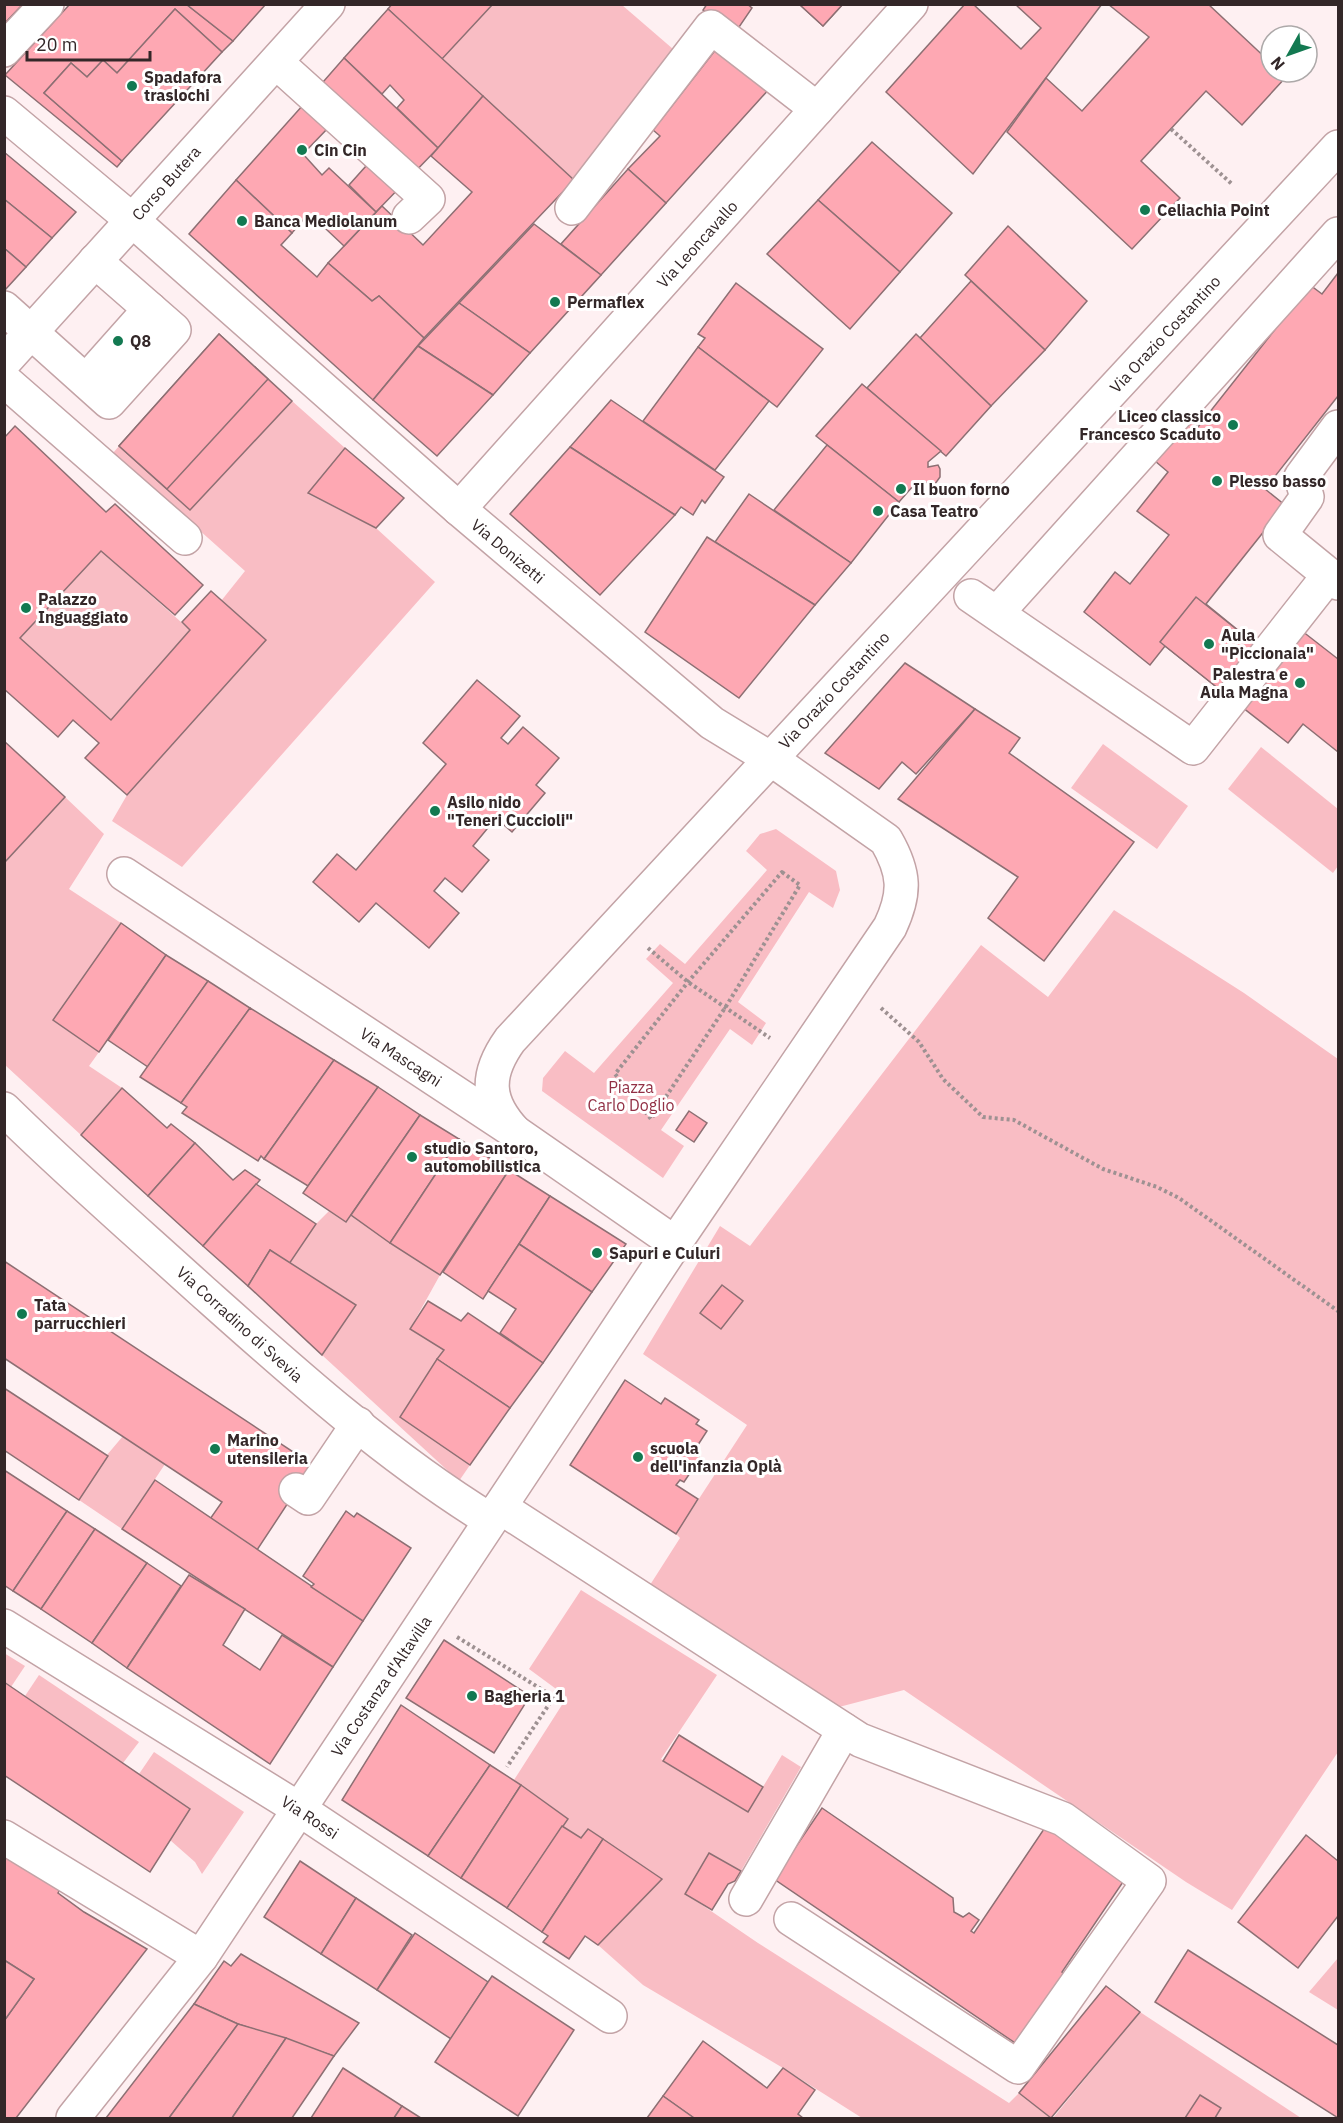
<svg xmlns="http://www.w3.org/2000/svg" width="1343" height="2123" viewBox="0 0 1343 2123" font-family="'IBM Plex Sans',sans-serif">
<rect width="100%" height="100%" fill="#fef0f2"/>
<g fill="#f9bdc4">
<path d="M493,4l129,1 51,44 -99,131 -133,-120z"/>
<path d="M292,401l53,47 -37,46 68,34 59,54 -253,285 -70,-46 15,-26 139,-155 -45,-39 24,-30 -132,-118 6,-7 71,64z"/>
<path d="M101,551l89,79 -79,90 -91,-82z"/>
<path d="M1103,744l85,62 -31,43 -86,-61z"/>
<path d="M1261,747l77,62v57l-5,7 -105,-84z"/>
<path d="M65,797l39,37 -35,55 52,34 -68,97 46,32 -10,14 33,22 -41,47 -76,-70 -1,-202z"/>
<path d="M776,829l60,42 4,19 -7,18 -24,-16 -71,110 28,21 -14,22 -22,-16 -69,101 23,16 -21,32 -121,-87 1,-13 22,-27 29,22 79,-90 -27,-24 14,-15 25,20 82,-94 -21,-19 14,-17z"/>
<path d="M1114,910l130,83 94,66v693l-106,158 -46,-28 -282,-192 -65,17 -189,-122 30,-47 -4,-4 71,-109 -104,-71 77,-128 30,20 231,-301 67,52z"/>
<path d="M329,1211l17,11 5,-7 89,60 -30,54 34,21 -44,67 70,48 -11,16 -137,-126 34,-50 -67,-41 27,-40z"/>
<path d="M4,1388l103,67 16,-19 42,28 -43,65 -117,-79z"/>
<path d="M581,1590l136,85 -56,84 87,53 34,-57 19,12 -60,104 -32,-18 -23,41 72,49 251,160 10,-10 32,25h-189l-79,-50 -140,-83 -45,-40 64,-66 -74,-50 -7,9 -19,-12 -48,-46 53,-83 -38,-28z"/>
<path d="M4,1653l21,13 -14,21 -6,-5z"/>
<path d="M39,1675l100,67 -16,21 -98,-67z"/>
<path d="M154,1752l90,60 -42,62 -7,-12 -25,-22 20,-31 -51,-35z"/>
<path d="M1338,1958v52l-29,-18z"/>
<path d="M1140,2012l161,106h-248z"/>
</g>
<g fill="#fea8b3" stroke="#8d6f73" stroke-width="1.5">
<path d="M4,4h19l-19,20z"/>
<path d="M70,4h116l47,37 -11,11 -47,-43 -58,64 -14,-13 -16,17 -16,-14 -27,30 78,68 -5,6 -112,-92z"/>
<path d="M186,4h80l-33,37z"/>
<path d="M392,4h101l-52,56 -53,-51z"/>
<path d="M707,4h40l5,4 -17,25 -32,-23z"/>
<path d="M799,4h44l-20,22z"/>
<path d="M799,4h44l-20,22z"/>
<path d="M965,4h8l48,45 20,-21 -26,-24h87l-129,170 -87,-82z"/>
<path d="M1108,4h100l63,59v9h10l5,5 -44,48 -36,-34 -65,70 39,37 -48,51 -125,-117 39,-54 36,33 67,-74z"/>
<path d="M175,9l47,43 -100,109 -78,-68 27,-30 16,14 16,-17 14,13z"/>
<path d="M388,9l95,87 -45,52 -41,-40 7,-8 -14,-15 -8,9 -38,-36z"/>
<path d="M720,44l51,43 -105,116 -38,-34 32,-33 -7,-6z"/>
<path d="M344,58l94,90 -62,64 -27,-27 17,-19 -63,-61z"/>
<path d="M483,96l91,84 -150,158 -45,-42 -7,5 -44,-38 54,-57 41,39 49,-53 -41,-36z"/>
<path d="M303,105l25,23 -25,26 19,21 7,-7 47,44 -32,34 -35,-33 -17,20 -56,-53z"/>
<path d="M872,142l80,71 -52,59 -82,-72z"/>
<path d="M4,152l72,60 -24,26 -48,-39z"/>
<path d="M628,169l38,34 -65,72 -40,-31z"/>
<path d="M236,180l56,53 -11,12 36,32 11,-14 44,38 7,-5 45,42 -51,62 -184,-166z"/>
<path d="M4,199l48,39 -26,29 -22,-19z"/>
<path d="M818,200l82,72 -50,57 -83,-75z"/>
<path d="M534,224l67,51 -71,78 -71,-50z"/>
<path d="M1008,226l79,75 -42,49 -80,-75z"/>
<path d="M4,248l22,19 -22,24z"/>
<path d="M1338,273v123l-73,93 20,16 -79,99 54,44 -36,45 -59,-47 -15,19 -66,-53 31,-40 15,12 39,-49 -32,-24 31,-39 -13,-11 33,-42 10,8 112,-142 12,9z"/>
<path d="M971,281l74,69 -54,56 -71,-68z"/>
<path d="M736,283l87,66 -46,58 -79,-60 7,-9 -7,-4z"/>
<path d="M459,303l71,50 -37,42 -75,-49z"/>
<path d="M219,334l73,67 -102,109 -71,-64z"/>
<path d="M219,334l49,45 -101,110 -48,-43z"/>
<path d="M916,334l75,72 -45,50 -79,-68z"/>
<path d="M418,346l75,49 -56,61 -64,-56z"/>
<path d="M698,347l71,54 -54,69 -72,-49z"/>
<path d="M862,384l79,67 -13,11v5l10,-2 2,4v8l-5,7 -11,-2 -7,8 -4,-4 -14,16 -83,-66z"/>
<path d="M611,400l113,77 -19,26 -3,-3 -9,15 -12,-8 -6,8 -105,-68z"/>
<path d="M15,426l91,86 9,-8 88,81 -28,30 -74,-64 -81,87 91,82 79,-90 -8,-8 29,-31 55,49 -139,155 -42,-37 14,-15 -26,-23 -15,17 -54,-48v-251z"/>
<path d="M827,445l72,57 -48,61 -77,-53z"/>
<path d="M570,447l105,68 -75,80 -90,-81z"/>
<path d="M345,448l59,50 -28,30 -68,-35z"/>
<path d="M749,494l102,69 -36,42 -100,-63z"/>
<path d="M707,537l108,68 -76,93 -94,-66z"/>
<path d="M1196,597l64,51 -36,45 -64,-51z"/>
<path d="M1302,631l36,28v93l-35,-28 -15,19 -46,-36z"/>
<path d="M905,663l70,46 -59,65 -14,-12 -23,27 -54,-36z"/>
<path d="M477,680l43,36 -19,22 7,6 15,-17 36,31 -23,27 9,8 -33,39 -16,-14 -23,28 16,14 -27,32 -17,-14 -11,13 25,22 -30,35 -53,-45 -17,19 -46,-40 24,-28 19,16 90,-106 -23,-21z"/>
<path d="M975,709l45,29 -11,15 125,89 -90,119 -56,-43 30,-41 -120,-78z"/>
<path d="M4,741l61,56 -61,66z"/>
<path d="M121,923l45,32 -67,97 -46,-32z"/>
<path d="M166,955l42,26 -60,86 -40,-27z"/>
<path d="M208,981l42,27 -69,95 -41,-26z"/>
<path d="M250,1008l84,52 -70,99 -3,-3 -3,5 -76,-48 5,-6 -6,-4z"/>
<path d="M334,1060l44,27 -70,99 -44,-27z"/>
<path d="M378,1087l42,28 -74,107 -43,-29z"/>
<path d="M122,1088l45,40 4,-4 24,19 -47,53 -67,-61z"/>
<path d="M689,1111l18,12 -13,19 -18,-12z"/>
<path d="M420,1115l39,24 -69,104 -39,-28z"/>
<path d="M459,1139l50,31 -69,105 -50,-32z"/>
<path d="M195,1143l38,37 12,-10 15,10 -57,66 -55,-50z"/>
<path d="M509,1170l41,26 -67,103 -40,-27z"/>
<path d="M256,1184l60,40 -27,40 -19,-14 -22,36 -45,-40z"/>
<path d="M550,1196l76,48 -34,48 -73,-48z"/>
<path d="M519,1244l73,48 -49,71 -43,-30 16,-24 -28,-18z"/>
<path d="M270,1250l86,55 -34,50 -74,-69z"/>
<path d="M4,1261l309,204 -56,85 -47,-31 12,-17 -218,-144z"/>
<path d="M722,1285l21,16 -22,28 -21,-16z"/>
<path d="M428,1301l33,20 7,-8 75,50 -33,45 -73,-49 7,-9 -34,-21z"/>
<path d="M437,1359l73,49 -40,57 -70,-48z"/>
<path d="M625,1380l36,24 4,-6 34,22 -3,4 11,7 -13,20 6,7 -16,24 -4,-2 -4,5 22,14 -22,35 -106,-69z"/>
<path d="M4,1388l104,68 -29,44 -75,-50z"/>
<path d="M4,1470l63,41 -54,80 -9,-6z"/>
<path d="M155,1480l208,141 -30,46 -211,-138z"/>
<path d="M67,1511l28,18 -54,80 -28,-18z"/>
<path d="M346,1511l8,6 3,-4 54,35 -48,73 -52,-34 3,-3 -11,-8z"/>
<path d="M95,1529l52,34 -55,80 -51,-34z"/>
<path d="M147,1563l34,23 -54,82 -35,-25z"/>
<path d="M189,1575l56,34 -22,36 37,25 22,-35 51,32 -63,97 -143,-96z"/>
<path d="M444,1640l86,56 -36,57 -88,-55z"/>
<path d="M4,1682l186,127 -40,63 -146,-97z"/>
<path d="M401,1705l89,60 -62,91 -86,-56z"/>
<path d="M679,1735l84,52 -15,25 -85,-51z"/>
<path d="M490,1765l31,20 -60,93 -33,-22z"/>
<path d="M521,1785l47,34 -61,89 -46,-30z"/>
<path d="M822,1808l131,90 1,14 9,5 6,-4 10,7 -8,11 3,2 72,-107 79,53 -63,93 6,4 -47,71 -247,-168z"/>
<path d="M562,1826l19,12 7,-9 15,10 -61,93 -35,-24z"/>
<path d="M1306,1835l32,26v55l-40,52 -60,-46z"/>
<path d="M603,1839l59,40 -64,66 -13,-9 -16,23 -26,-17 5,-6 -6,-4z"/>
<path d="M4,1849l58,36 -4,8 26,19 63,37 -131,169h-12v-97l30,-42 -30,-19z"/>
<path d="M709,1853l32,18 -6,10 -7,3 -16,26 -27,-16z"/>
<path d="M300,1861l56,37 -35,56 -57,-37z"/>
<path d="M356,1898l56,37 -35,55 -56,-36z"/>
<path d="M415,1933l73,49 -37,57 -74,-49z"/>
<path d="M1188,1950l150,95v73l-183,-116z"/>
<path d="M241,1954l118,69 -25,33 -96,-32 -44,-20 30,-43 7,5z"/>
<path d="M4,1960l30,19 -30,42z"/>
<path d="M492,1976l82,54 -56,86 -83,-54z"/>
<path d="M1106,1986l34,26 -89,106 -32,-25z"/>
<path d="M194,2004l44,20 -69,94h-63z"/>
<path d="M238,2024l48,14 -54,80h-63z"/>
<path d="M286,2038l48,18 -42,62h-60z"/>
<path d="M703,2041l64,47 16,-20 32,22 -17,24 5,4h-109l-31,-22z"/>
<path d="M343,2068l59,38 -8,12h-83z"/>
<path d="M1200,2095l21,13 -6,10h-30z"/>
<path d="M663,2096l31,22h-47z"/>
<path d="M402,2106l19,12h-27z"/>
</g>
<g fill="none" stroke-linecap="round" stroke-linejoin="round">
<g stroke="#c3a3a6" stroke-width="36">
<g id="minor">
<path d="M4,50l43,-46"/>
<path d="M276,62l152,137 -19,18"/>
<path d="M4,113l128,107 327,289 253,214 59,36 115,81c19,33 20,53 4,87l-215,316 -474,714 -128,161"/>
<path d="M572,208l139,-181 106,82"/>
<path d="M4,308l105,94 65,-72 -79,-69"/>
<path d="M4,362l324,-358"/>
<path d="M4,380l181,158"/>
<path d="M86,381l64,-72"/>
<path d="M459,509l452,-505"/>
<path d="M1329,575l-49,-40 27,-38 -6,-20 37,-50"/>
<path d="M971,596l222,152 136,-173 9,8"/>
<path d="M997,613l341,-379"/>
<path d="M124,874l391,258 160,111"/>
<path d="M4,1109c64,63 132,122 198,182 92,82 184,165 288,229"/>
<path d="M515,1132c-29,-31 -30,-57 -5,-92l828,-893"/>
<path d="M296,1490l12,8 50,-74"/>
<path d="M500,1507l360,233 203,79 86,62 -131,186 -227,-148"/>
<path d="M4,1626l295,183 311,207"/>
<path d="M4,1837l197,120"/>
<path d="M746,1899l98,-169"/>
</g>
</g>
<g stroke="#9e9192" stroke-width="4" stroke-dasharray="3 3" stroke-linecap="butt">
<path d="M1171,129l62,56"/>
<path d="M782,872l18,13 -75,123 -74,111 -36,-45 73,-92z"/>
<path d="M648,948l40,34 82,56"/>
<path d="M881,1008l38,34 24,37 40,38 31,3 89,49 54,18 22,11 159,113"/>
<path d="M457,1637l97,60 -47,70"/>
</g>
<use href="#minor" stroke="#fff" stroke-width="33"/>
</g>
<g fill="#137951" stroke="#fff" stroke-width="2">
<circle cx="132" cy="86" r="6"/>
<circle cx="302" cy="150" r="6"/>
<circle cx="1145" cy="210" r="6"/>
<circle cx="242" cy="221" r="6"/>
<circle cx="555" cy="302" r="6"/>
<circle cx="118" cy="341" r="6"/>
<circle cx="1233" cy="425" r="6"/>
<circle cx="1217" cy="481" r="6"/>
<circle cx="901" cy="489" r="6"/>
<circle cx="878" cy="511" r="6"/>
<circle cx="26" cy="608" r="6"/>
<circle cx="1209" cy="644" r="6"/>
<circle cx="1300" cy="683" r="6"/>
<circle cx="435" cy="811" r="6"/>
<circle cx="412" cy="1157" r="6"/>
<circle cx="597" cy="1253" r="6"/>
<circle cx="22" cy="1314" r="6"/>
<circle cx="215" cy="1449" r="6"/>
<circle cx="638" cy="1457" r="6"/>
<circle cx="472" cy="1696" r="6"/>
</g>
<g text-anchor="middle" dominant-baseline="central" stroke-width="6" stroke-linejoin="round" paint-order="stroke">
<g font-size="16" font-weight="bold" fill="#332728" stroke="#fff" text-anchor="start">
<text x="144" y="77">Spadafora<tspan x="144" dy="18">traslochi</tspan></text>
<text x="314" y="150">Cin Cin</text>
<text x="1157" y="210">Celiachia Point</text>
<text x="254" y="221">Banca Mediolanum</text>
<text x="567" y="302">Permaflex</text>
<text x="130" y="341">Q8</text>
<text x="1221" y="416" text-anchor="end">Liceo classico<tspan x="1221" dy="18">Francesco Scaduto</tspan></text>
<text x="1229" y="481">Plesso basso</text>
<text x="913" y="489">Il buon forno</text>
<text x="890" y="511">Casa Teatro</text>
<text x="38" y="599">Palazzo<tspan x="38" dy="18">Inguaggiato</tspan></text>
<text x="1221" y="635">Aula<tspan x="1221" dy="18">"Piccionaia"</tspan></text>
<text x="1288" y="674" text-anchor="end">Palestra e<tspan x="1288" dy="18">Aula Magna</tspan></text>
<text x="447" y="802">Asilo nido<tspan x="447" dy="18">"Teneri Cuccioli"</tspan></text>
<text x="424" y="1148">studio Santoro,<tspan x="424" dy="18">automobilistica</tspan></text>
<text x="609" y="1253">Sapuri e Culuri</text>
<text x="34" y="1305">Tata<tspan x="34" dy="18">parrucchieri</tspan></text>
<text x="227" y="1440">Marino<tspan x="227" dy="18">utensileria</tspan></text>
<text x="650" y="1448">scuola<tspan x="650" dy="18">dell'infanzia Oplà</tspan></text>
<text x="484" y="1696">Bagheria 1</text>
</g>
<g font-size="16" fill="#332728" stroke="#fff">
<text transform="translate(166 183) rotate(-48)">Corso Butera</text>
<text transform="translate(697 244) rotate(-48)">Via Leoncavallo</text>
<text transform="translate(1165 334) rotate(-47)">Via Orazio Costantino</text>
<text transform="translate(508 551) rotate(40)">Via Donizetti</text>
<text transform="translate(834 690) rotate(-47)">Via Orazio Costantino</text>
<text transform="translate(401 1057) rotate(33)">Via Mascagni</text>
<text transform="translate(240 1324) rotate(42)">Via Corradino di Svevia</text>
<text transform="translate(381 1686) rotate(-56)">Via Costanza d'Altavilla</text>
<text transform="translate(310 1817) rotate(33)">Via Rossi</text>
</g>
<g font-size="16" fill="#923045" stroke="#fff">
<text x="631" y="1087">Piazza<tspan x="631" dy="18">Carlo Doglio</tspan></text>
</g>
</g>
<rect width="1343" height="2123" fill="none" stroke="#332728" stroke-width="12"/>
<g transform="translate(1289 54) rotate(230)"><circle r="28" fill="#ffffff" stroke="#ada9a9" stroke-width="1.5"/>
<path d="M0-4.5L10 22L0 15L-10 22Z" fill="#137951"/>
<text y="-9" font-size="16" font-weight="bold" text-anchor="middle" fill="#332728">N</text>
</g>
<path d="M27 51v9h123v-9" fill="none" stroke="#332728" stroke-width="3"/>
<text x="36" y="51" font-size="18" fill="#332728" stroke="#ffffff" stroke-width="4.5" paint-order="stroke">20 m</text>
</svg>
